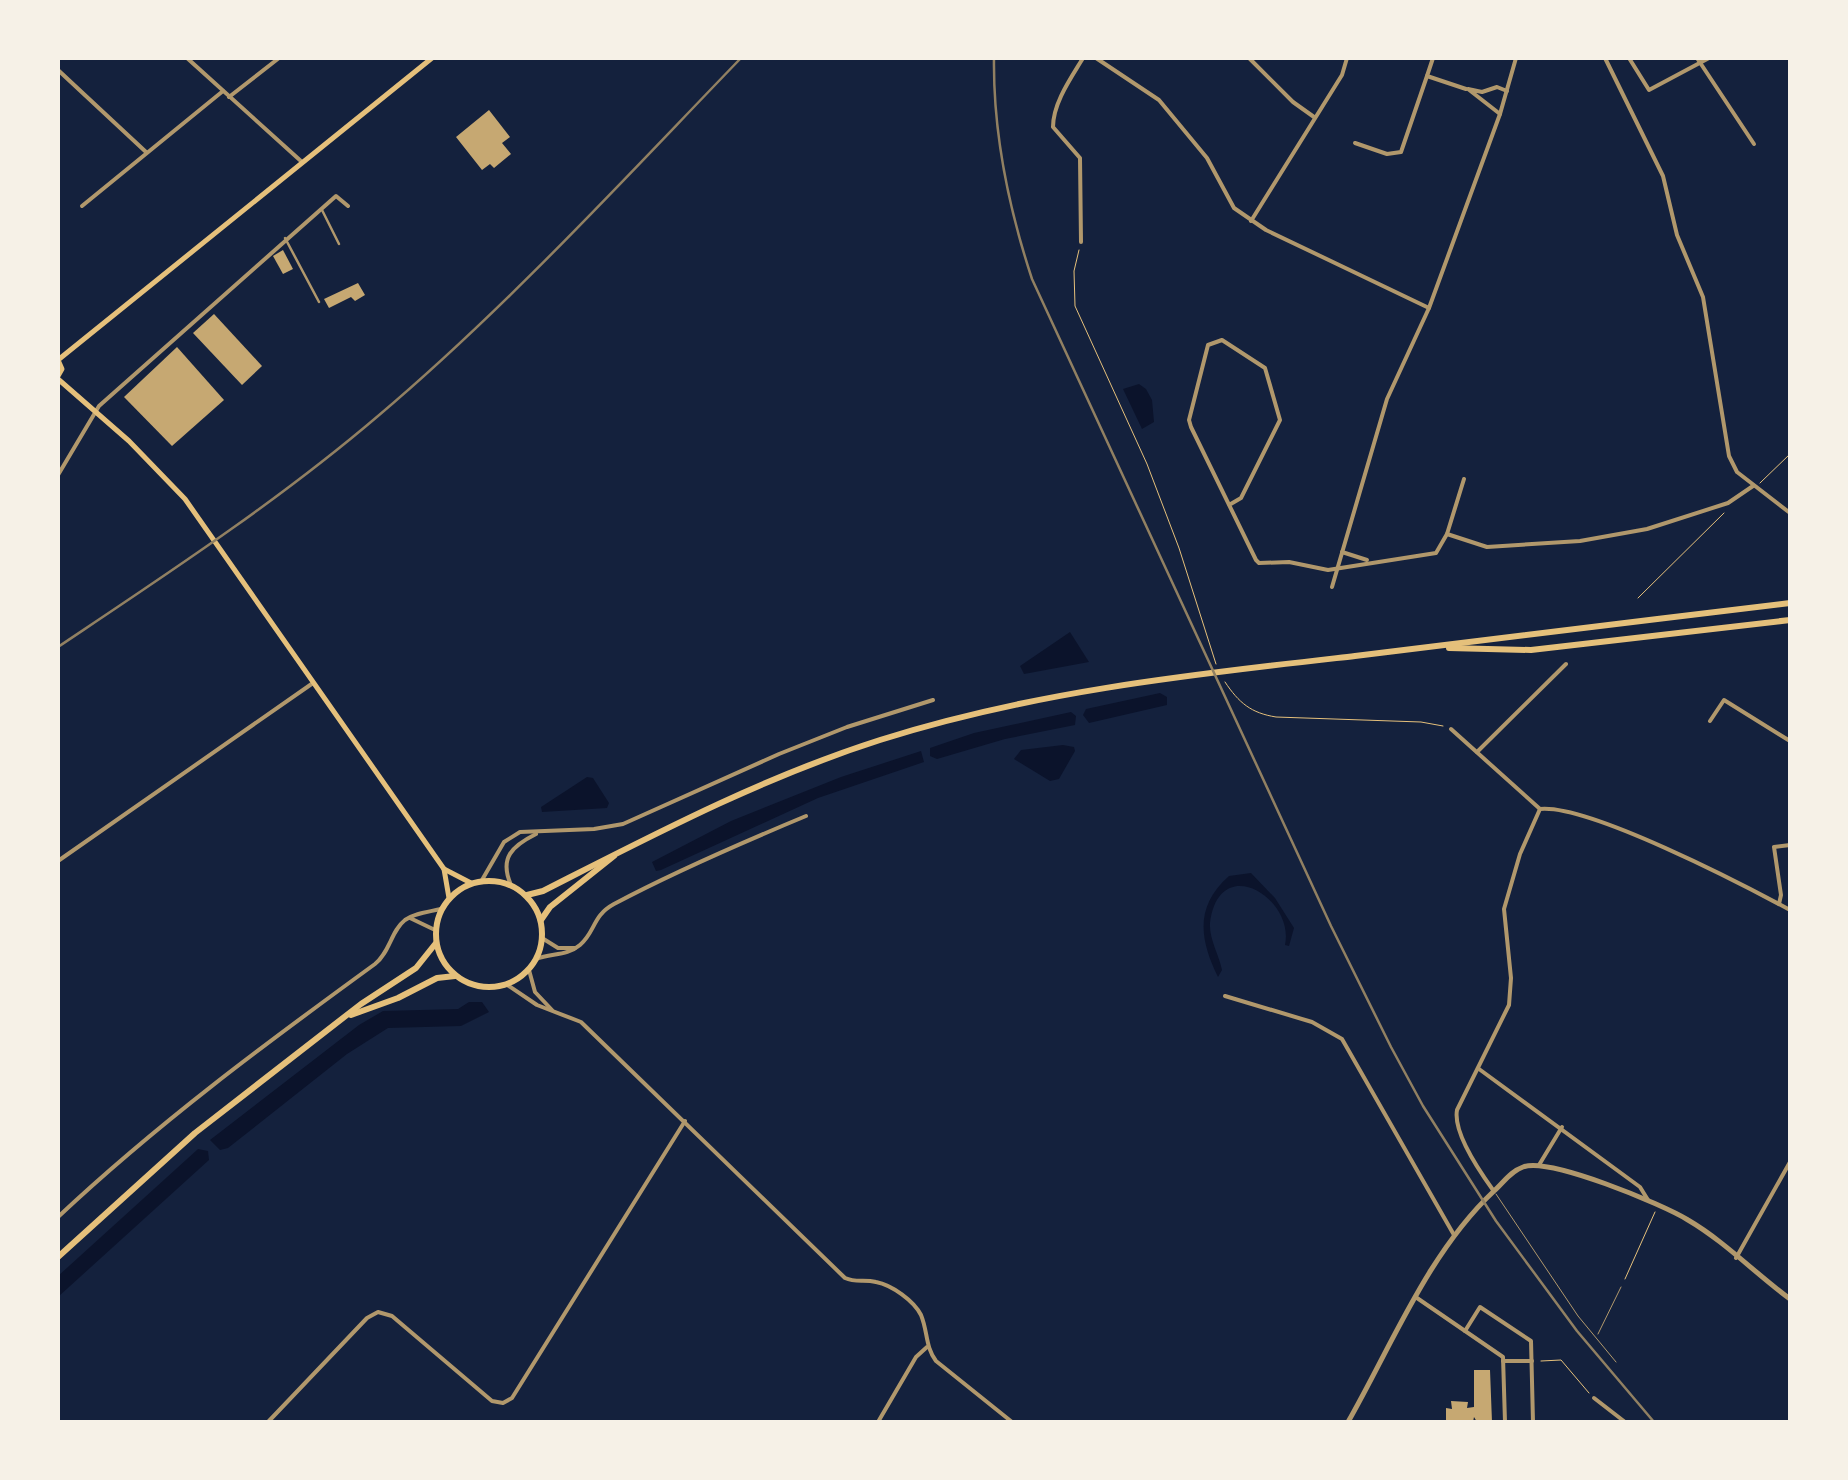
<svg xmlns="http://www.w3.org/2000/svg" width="1848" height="1480" viewBox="0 0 1848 1480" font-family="'Varela Round',sans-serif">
<rect width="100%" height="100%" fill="#14213d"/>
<g fill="#0b132b">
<path d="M1139,384l7,5 6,11 2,22 -12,7 -19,-40z"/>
<path d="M1070,632l19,30 -65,12 -4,-8z"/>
<path d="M1160,693l7,4v8l-78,18 -6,-8 3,-6z"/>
<path d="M1071,712l5,4 -1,9 -70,14 -68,20 -7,-3v-8l44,-15z"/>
<path d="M1063,745l11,2 1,4 -16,28 -9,2 -36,-22 7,-9z"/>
<path d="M921,751l3,11 -106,36 -157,72 -5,1 -4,-9 79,-41 110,-44z"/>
<path d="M587,777l6,1 16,25 -2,5 -65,4 -1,-5z"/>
<path d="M1251,873l24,25 19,30 -5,18 -4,-1c10,-47 -66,-94 -75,-22 -1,16 9,32 12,47l-4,7c-18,-37 -24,-70 11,-101z"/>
<path d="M469,1002h13l7,10 -28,14 -73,2 -41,26 -119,94 -8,2 -10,-10 149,-115 24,-14 75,-2z"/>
<path d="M198,1149l10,2 1,9 -151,137v-21z"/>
</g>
<g fill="#c6a872">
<path d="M489,110l21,27 -8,6 9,11 -17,14 -4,-4 -8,6 -26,-33z"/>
<path d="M283,250l10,19 -10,5 -10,-18z"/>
<path d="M358,283l7,12 -10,6 -4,-4 -22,11 -5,-9z"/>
<path d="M214,314l48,52 -20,19 -49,-52z"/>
<path d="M177,347l47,53 -52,46 -48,-49z"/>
<path d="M1474,1370h16l2,52h-15l-3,-5 -1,5h-27v-14l6,1 -1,-8 17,1 -1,6 7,-1z"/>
</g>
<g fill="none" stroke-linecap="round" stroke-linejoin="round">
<g stroke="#e5c07b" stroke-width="1">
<path d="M1079,250l-5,21 1,35 72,158 32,84 37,116"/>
<path d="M1760,483l30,-29"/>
<path d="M1638,598l86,-85"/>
<path d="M1225,682c14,21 26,31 51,35l145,5 22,4"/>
<path d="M1625,1279l30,-67"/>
<path d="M1541,1361l20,-1 28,33"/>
</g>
<g stroke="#b1986c" stroke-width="1">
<path d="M1496,1194l82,122 38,46"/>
<path d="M1598,1334l23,-47"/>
</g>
<g stroke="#b1986c" stroke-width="2.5">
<path d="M322,210l17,34"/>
<path d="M285,238l34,64"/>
</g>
<g stroke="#b1986c" stroke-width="4">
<path d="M187,58l115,104"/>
<path d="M1096,58l63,42 48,58 27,50 32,22 163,78"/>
<path d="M1249,58l44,44 21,15"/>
<path d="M1433,58l-6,18 39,13"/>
<path d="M1605,58l58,118 14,59 26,62 26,159 8,16 53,41"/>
<path d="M1629,58l20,32 60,-32"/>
<path d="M1697,58l57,86"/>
<path d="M58,70l88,82"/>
<path d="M229,97l50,-39"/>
<path d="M1500,114l-32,-25 14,3 15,-5 10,4"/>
<path d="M1355,143l32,11 14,-2 26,-76"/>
<path d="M82,206l141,-115"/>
<path d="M1251,221l91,-146 5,-17"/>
<path d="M1081,242l-1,-84 -27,-31c0,-24 18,-49 30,-69"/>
<path d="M58,475l41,-69 237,-210 12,10"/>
<path d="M1229,505l12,-7 39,-78 -15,-52 -43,-28 -14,5 -19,75 2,7 65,133 3,3 30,-1 39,8 108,-17 11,-19 17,-55"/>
<path d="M1447,534l40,13 93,-6 67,-12 81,-26 25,-17"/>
<path d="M1342,552l25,8"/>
<path d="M1332,587l55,-188 42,-91 71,-194 16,-56"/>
<path d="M1710,721l14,-21 66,41"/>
<path d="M1451,729l89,80c48,-5 202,75 250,101"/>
<path d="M1477,752l89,-88"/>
<path d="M58,861l255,-178"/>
<path d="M482,880l22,-38 16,-10 74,-3 29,-5 156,-70 68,-27 86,-27"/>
<path d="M511,885c-12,-27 1,-39 25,-51"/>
<path d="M1779,904l2,-9 -7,-48 16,-2"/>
<path d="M410,918l25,12"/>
<path d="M542,938l16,10h17"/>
<path d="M536,959c16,-6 31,-3 44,-14 16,-14 12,-29 34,-41 62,-33 127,-61 192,-88"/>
<path d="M529,970l6,22 17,18"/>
<path d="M506,984l31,21 44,17 264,256c11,5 19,1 31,4 16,3 38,19 45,33 7,17 4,31 15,46l76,61"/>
<path d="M1225,996l87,26 30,17 112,196"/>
<path d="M1479,1069l161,118 8,13"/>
<path d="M1539,1165l23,-38"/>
<path d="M1493,1190c-13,-18 -40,-58 -36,-80l52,-105 2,-27 -7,-69 16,-55 20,-45"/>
<path d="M58,1217c99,-93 207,-173 317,-253 15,-12 16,-33 30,-44 10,-7 23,-8 36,-11"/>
<path d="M1736,1258l54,-96"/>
<path d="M1417,1298l86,59 2,65"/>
<path d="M1465,1331l15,-24 51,34 2,81"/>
<path d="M1503,1361h29"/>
<path d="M1594,1398l31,24"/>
<path d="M268,1422l99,-104 11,-6 14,4 100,85 11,2 9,-5 173,-277"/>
<path d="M878,1422l38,-65 11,-10"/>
</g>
<path stroke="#b1986c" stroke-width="5" d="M1348,1422c44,-77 80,-169 146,-231 9,-8 17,-20 29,-24 26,-10 139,37 165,53 36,21 68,54 102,79"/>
<g stroke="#e5c07b" stroke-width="5">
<path d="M58,360l374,-302"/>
<path d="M58,360l4,9 -4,7"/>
<path d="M58,379l71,62 56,58 259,370 5,29"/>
<path d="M444,869l27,14"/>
</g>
<g stroke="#e5c07b" stroke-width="6">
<path d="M1449,648l82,2 259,-30"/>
<circle cx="489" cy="934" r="53"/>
<path d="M527,895l16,-4c110,-56 218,-113 337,-151 154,-49 316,-66 475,-84 146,-17 290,-36 435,-53"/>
<path d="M541,920l9,-13 64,-51"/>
<path d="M351,1015l47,-17 39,-20 18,-2"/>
<path d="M58,1257l137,-124 166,-129 55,-36 20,-25"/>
</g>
<g stroke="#918062" stroke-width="2.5">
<path d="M994,58c-1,76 14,148 38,221l299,647 60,121 32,59 73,115 81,110 77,91"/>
<path d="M58,647c109,-73 219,-145 320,-231 130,-110 245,-236 363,-358"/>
</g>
</g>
<rect width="1848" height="1480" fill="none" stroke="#f6f1e7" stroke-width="120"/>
</svg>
